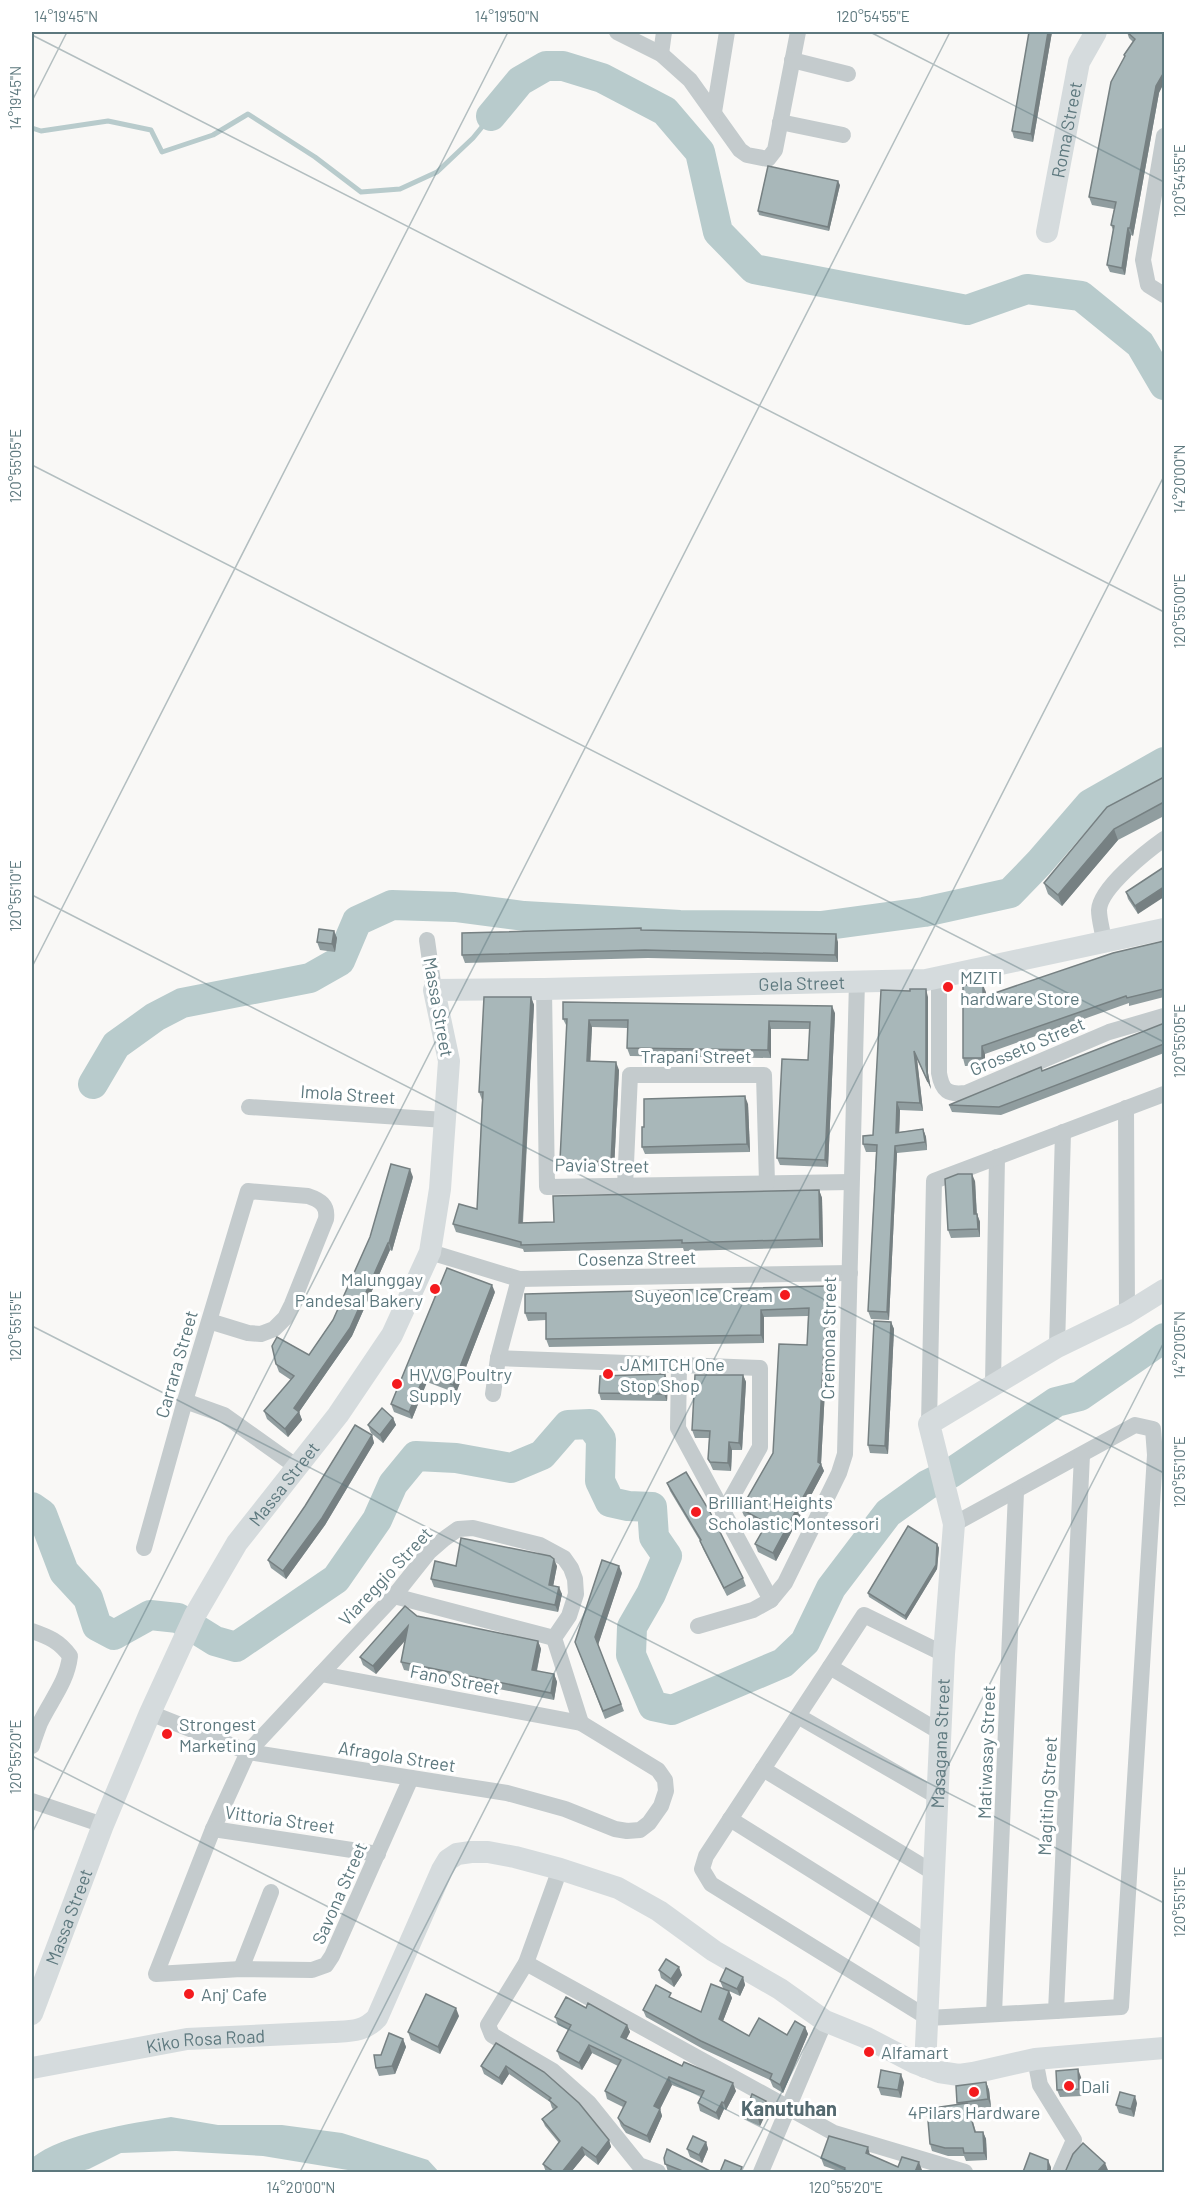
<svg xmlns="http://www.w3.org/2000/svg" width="1196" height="2204" viewBox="0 0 1196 2204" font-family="Barlow,sans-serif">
<rect width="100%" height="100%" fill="#f9f8f6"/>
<path fill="#b8cbcc" d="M171,2117l47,8h64l60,8 86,27 11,12h-79l-97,-16 -87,-5 -55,2 -32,16 -12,3h-45v-14c30,-24 100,-35 139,-41z"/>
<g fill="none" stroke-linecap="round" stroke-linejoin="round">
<path stroke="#b8cbcc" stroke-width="5" d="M32,128l9,3 67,-10 43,9 11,22 51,-17 35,-21 67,43 46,35 39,-3 37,-17 36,-34 18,-22"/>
<g stroke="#b8cbcc" stroke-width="30">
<path d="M491,116l29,-35 26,-15h17l39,12 63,33 35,41 18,80 36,37 213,41 60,-21 54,7 59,48 24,41"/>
<path d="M93,1084l23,-39 39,-28 27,-14 128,-25 30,-17 17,-40 35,-16 63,2 69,9 156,9 141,1 103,-14 86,-19 29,-30 51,-59 74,-42"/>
<path d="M32,1507l10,7 22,58 24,26 9,28 17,9 36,-20 28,3 37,23 21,6 100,-68 41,-59 16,-36 23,-28 40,2 55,10 31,-13 26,-30 22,-1 11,15 -1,42 10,21 18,4 24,1 2,30 13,19 -16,38 -19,33 -1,28 22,51 19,4 111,-47 22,-21 26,-54 57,-75 39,-28 24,-12 105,-71 24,-6 84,-58"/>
</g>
<g stroke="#c4cbcd" stroke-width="16">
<path d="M617,32l44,22 29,26 50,70 7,5 21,4 7,-9 23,-118"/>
<path d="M661,54l3,-22"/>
<path d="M792,60l56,14"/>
<path d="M714,112l13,-80"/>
<path d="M780,122l63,13"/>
<path d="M1164,136l-21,124 5,25 16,10"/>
<path d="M427,940l7,50"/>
<path d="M1104,942c-1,-10 -5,-22 -5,-32 1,-22 48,-59 65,-71"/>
<path d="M939,977v96c3,18 9,22 27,20l143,-61 55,-16"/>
<path d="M544,989l3,198 304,-5"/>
<path d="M249,1107l196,13"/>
<path d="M1126,1108l1,205"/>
<path d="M625,1186l5,-111h134l3,108"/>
<path d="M430,1252l89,27 331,-6"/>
<path d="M1057,1347l6,-215"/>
<path d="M498,1358l262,10v79l-37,66"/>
<path d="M679,1366l-1,62 93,172"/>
<path d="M993,1384l4,-227"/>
<path d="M493,1394l5,-36 21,-79"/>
<path d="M185,1401l39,14 73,52"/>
<path d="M929,1424l5,-243 230,-87"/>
<path d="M954,1524l181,-99 18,4 2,26 -34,552 -65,4"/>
<path d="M144,1548l41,-147 63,-210 60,5c12,4 20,9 18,23l-34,85 -7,14 -11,11 -13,5 -13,-1 -39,-12"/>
<path d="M394,1596l160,42"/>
<path d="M698,1626l55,-16 18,-10 14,-17 54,-110 6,-19 12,-473"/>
<path d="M32,1631c17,6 27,10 38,25 -3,26 -19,44 -30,67 -3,8 -6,16 -8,23"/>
<path d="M944,1654l-80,-39 -158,241 -4,13 9,15 217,134 128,-7 26,-556"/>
<path d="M830,1667l110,65"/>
<path d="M150,1713l98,39 259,41 58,16 50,20 12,2 13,-1 9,-7 12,-17 5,-15 -1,-11 -7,-10 -77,-47 -260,-49"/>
<path d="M798,1716l140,81"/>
<path d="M763,1769l171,104"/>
<path d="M411,1778l-79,178 -6,9 -14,5 -71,-1 -85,5 57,-145 35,-77 146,-156 35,-44 15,-13 14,-10 15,-1 67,17 24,13 7,10 4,11 1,15 -7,22 -15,22 27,85"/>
<path d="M32,1801l71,24"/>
<path d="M730,1819l201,126"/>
<path d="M213,1829l165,25"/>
<path d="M560,1869l-34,94 -38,62 4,10 61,36 36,32 50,62 19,7"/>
<path d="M526,1963l308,170 131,39"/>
<path d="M241,1969l30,-77"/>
<path d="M994,2014l22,-522"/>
<path d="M1035,2059l5,26 34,55 -14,32"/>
<path d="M761,2172l64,-151"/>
</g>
<g stroke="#d5dbdd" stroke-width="22">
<path id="s1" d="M1047,232l32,-170 17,-30"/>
<path id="s2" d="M32,2014l71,-189 47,-112 45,-98 42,-72 101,-128 54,-80 38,-83 10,-63 9,-128 -15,-71 110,-1 382,-9 238,-51"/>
<path id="s3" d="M925,2067l19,-413 10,-130 -25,-100 128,-77 70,-34 37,-23"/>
<path id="s4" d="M32,2068l155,-29 146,-7c17,-1 31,0 44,-14l65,-148 6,-10 9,-6 14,-2h17l27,5 45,12 58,19 41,23 55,40 66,38 45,32 42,17 48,25 24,9 20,3 14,-2 62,-14 129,-11"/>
</g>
</g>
<g fill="#909d9f">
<path d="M1029,32h23l-19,110 -19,-4 -2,-7z"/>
<path d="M1127,32h37l-5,61 -26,143 -2,-1 -6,40 -15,-3 -3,-7 6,-35 -2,-5 3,-16 -22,-4 -3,-8 36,-140 -1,-2 9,-13 -4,-4z"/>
<path d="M840,185l-11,46 -70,-16 -1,-4z"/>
<path d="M1164,777v39l-46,24 -56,66 -14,-12 -4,-11z"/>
<path d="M1164,867l-26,47 -10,-15 -2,-7z"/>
<path d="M642,930l196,12v20l-190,-4 -183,5 -3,-8z"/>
<path d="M334,931l3,7 -2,14 -15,-2 -3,-8z"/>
<path d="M1164,941v56l-35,9v-3l-144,51v12h-20l-2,-8 23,-66v4z"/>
<path d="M531,997l3,8 -11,218 31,-1 265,-32 3,8 1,49 -139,4 -1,-3 -159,4 -1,-3 -67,-17 -3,-8 24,-15 5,-109 -3,-8z"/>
<path d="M928,997v76l3,16 -14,-30 6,52 -23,-1 -1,22 24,-3 3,8 1,13 -30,3 -8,167 -18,-1 -3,-8 8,-159h-10l-3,-8 10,-9z"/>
<path d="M835,1013l-7,154 -48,-2 -3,-7 31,-98 2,-31h-39v29l-141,-2 -3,-8v-20l-35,-1 -2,34 29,9 -5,99 -51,-1 -3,-8 7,-133 -4,-8z"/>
<path d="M1164,1024v29l-163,62 -49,-3 -3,-7 93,-34z"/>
<path d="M748,1104l2,48 -105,2 -3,-7z"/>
<path d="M413,1177l-21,74 -2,-1 -38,86 -53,76 3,8 -14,17 -21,-18 -3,-8 27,-31 -12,-8 -3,-8 33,-9 24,-35z"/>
<path d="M975,1181l2,33 3,8v15l-29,1 -3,-8z"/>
<path d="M495,1292l-39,101 -29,-11 -15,37 -18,-7 -3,-8z"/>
<path d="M828,1294l1,21 -8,149 3,7 -48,90 -18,-9 -3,-8 9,-16 -20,-12 -3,-7 32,-56 34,-108 1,-29 -44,1v26l-215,4 -3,-8v-19l-18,1 -3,-8z"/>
<path d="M891,1322l3,7 -6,125 -18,-1 -2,-8z"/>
<path d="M743,1375l3,7 -4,68h-10l-1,21 -18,-1 -5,-11 1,-21h-14l-3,-8z"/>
<path d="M668,1382l-1,19 -66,-1 -2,-7z"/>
<path d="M393,1418l3,7 -13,18 -12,-10 -3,-8z"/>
<path d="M372,1435l2,8 -49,82 -39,54 -15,-11 -3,-8z"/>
<path d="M667,1483l76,95 3,8 -19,10 -24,-47 -3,-8 -30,-50z"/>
<path d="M937,1544l2,4 -2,21 -31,51 -37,-23 -1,-4z"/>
<path d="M456,1566h101l-4,20 9,8 -4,18 -124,-25 -3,-8z"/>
<path d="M622,1573l-24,72 26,66 -19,8 -30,-77z"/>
<path d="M417,1616l121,25 3,8 -4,22 17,3 3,8 -3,18 -150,-30 -3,-8 4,-22 -29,34 -13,-9 -3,-8z"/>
<path d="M659,1970l23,5 -8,12 -13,-9z"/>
<path d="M743,1977l2,8 -5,11 -11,-5 3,7 -9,23 26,15 38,-1 18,-8 3,7 -25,59 -10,-6 -3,-7 -67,-31 -57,-32 -3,-7 31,-11 27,13 22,-24 -3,-7z"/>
<path d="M586,2008l41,17 3,7 -4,7 110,52 -10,19 -2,-1 -5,11 -19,-9 -2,-8 3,-7 -29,-11 -12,24 2,7 -12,27 -24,-10 -5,-7 -3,-8 5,-11 -16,-8 -2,-8 13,-25 -26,-13 -10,17 -22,-11 -3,-8 11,-21 -10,-5 -3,-8z"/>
<path d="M459,2016l-19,38 -29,-14 -3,-8z"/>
<path d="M403,2039l3,8 -11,27 -16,2 -3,-8 5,-13z"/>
<path d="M496,2043l113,97 2,7 -13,18 -13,-10 -14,17h-25l-3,-8 16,-21 -14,-17 -3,-7 11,-10 -1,-1 -2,-6 -41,-28 -7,11 -18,-11 -3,-8z"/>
<path d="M1081,2077l1,19 -22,1 -3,-7z"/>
<path d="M904,2082l-3,16 -20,-3 -3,-8z"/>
<path d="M986,2082l3,8 2,17 -22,2 7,23h7l3,7 1,21 -21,1 -2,-5h-16l-16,-5 -2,-7 28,-39 -1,-2z"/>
<path d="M766,2101l2,8 -8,17 -13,-6 -2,-7z"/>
<path d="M1137,2103l-3,14 -15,-4 -3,-8z"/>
<path d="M706,2142l2,7 -6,14 -12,-6 -3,-8z"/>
<path d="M870,2155l28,12 24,3 -1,2h-80l-17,-6 -3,-8z"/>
<path d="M664,2158l48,14h-44z"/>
</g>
<g fill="#768082">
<path d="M1048,32h4l-19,110 -2,-8z"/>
<path d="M1164,72v11l-5,10 -26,143 -3,-8 26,-142z"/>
<path d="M838,181l2,4 -11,46 -1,-4z"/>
<path d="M1128,228l3,7 -6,40 -3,-7z"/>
<path d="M1114,829l4,11 -56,66 -4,-11z"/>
<path d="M1164,887v10l-26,17 -3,-8z"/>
<path d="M334,931l3,7 -2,14 -3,-8z"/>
<path d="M836,934l2,8v20l-3,-7z"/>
<path d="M983,985l3,7 -1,13 -2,-8z"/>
<path d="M926,989l2,8v76l3,16 -3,-7 -2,-17z"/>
<path d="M531,997l3,8 -12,226 -3,-8z"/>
<path d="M832,1006l3,7 -7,154 -3,-7z"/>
<path d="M589,1020l3,7 -2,42 -3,-8z"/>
<path d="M769,1021l2,8v29l-3,-8z"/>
<path d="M982,1046l3,8v12l-3,-8z"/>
<path d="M914,1051l3,8 6,52 -3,-8z"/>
<path d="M616,1062l3,8 -5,99 -3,-7z"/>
<path d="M745,1096l3,8 2,48 -3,-8z"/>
<path d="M897,1102l3,8 -1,30 -3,-7z"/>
<path d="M923,1129l3,8 1,13 -2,-8z"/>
<path d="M895,1146l2,7 -8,167 -2,-8z"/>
<path d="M410,1169l3,8 -21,74 -3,-8z"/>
<path d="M972,1174l3,7 2,41 -3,-8z"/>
<path d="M819,1190l3,8 1,49 -3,-8z"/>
<path d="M977,1214l3,8v15l-2,-8z"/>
<path d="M388,1243l2,7 -38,86 -53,76 3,8 -14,17 -3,-8 9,-21z"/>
<path d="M492,1285l3,7 -39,101 -3,-8z"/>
<path d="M826,1286l2,8 1,21 -8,149 3,7 -48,90 -3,-8 45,-91z"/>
<path d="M761,1310l3,7v26l-3,-8z"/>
<path d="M891,1322l3,7 -6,125 -3,-8z"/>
<path d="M425,1374l2,8 -15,37 -3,-7z"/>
<path d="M665,1374l3,8 -1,19 -3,-7z"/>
<path d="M743,1375l3,7 -4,68 -3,-7z"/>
<path d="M393,1418l3,7 -13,18 -3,-8z"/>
<path d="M372,1435l2,8 -49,82 -39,54 -3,-8z"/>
<path d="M729,1442l3,8 -1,21 -3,-8z"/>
<path d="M937,1544l2,4 -2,21 -31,51 -1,-4z"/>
<path d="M554,1559l3,7 -5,26 -3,-7z"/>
<path d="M619,1566l3,7 -24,72 -3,-8z"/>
<path d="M559,1587l3,7 -4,18 -3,-7z"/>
<path d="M408,1626l3,8 -35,40 -3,-8z"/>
<path d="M538,1641l3,8 -6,29 -3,-8z"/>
<path d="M554,1674l3,8 -3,18 -3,-7z"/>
<path d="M679,1967l3,8 -8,12 -3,-8z"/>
<path d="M743,1977l2,8 -5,11 -3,-7z"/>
<path d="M729,1991l3,7 -11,28 -2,-7z"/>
<path d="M456,2008l3,8 -19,38 -2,-7z"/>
<path d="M627,2025l3,7 -6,12 -3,-7z"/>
<path d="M805,2027l3,7 -25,59 -3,-8z"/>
<path d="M403,2039l3,8 -11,27 -3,-8z"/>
<path d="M589,2045l3,8 -10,17 -3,-7z"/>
<path d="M506,2066l3,8 -7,11 -3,-7z"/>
<path d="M1078,2069l3,8 1,19 -3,-7z"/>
<path d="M901,2074l3,8 -3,16 -3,-8z"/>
<path d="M669,2077l3,8 -12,24 2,7 -12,27 -3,-7 7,-30z"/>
<path d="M986,2082l3,8 2,17 -3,-8z"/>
<path d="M733,2083l3,8 -10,19 -2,-7z"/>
<path d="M1135,2096l2,7 -3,14 -3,-8z"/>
<path d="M766,2101l2,8 -8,17 -2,-8z"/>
<path d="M722,2102l2,7 -5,11 -3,-7z"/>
<path d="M983,2132l3,7 1,21 -3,-7z"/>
<path d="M609,2140l2,7 -13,18 -2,-8z"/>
<path d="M706,2142l2,7 -6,14 -3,-8z"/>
<path d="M582,2147l3,8 -14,17h-9z"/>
<path d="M868,2147l2,8 -1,6 -3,-8z"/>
<path d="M1048,2160l3,7v5h-4z"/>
<path d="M919,2162l3,8 -1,2h-6z"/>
<path d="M1105,2163l3,7 -2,2h-9z"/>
</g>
<g fill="#a8b7b9" stroke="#768082" stroke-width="1.5">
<path d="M1029,32h19l-17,102 -19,-3z"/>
<path d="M1127,32h37v40l-8,14 -26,142h-2l-6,40 -15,-3 7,-39 -3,-1 5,-23 -27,-5 22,-115 14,-26 -1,-1 11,-16z"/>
<path d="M768,166l70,15 -10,46 -70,-16z"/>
<path d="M1164,777v25l-50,27 -56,66 -14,-12 63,-76z"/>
<path d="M1164,867v20l-29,19 -9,-14z"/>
<path d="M641,928v2l195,4 -1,21 -190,-5 -183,5v-22z"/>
<path d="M319,929l15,2 -2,13 -15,-2z"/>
<path d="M1164,941v48l-37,9 -1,-2 -144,50v12h-19v-73h20v12l130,-44z"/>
<path d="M910,989h16v76l2,17 -14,-31 6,52 -23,-1 -1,31 27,-4 2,13 -30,4 -8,166 -19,-1 9,-166 -14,-1v-8l10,-1 8,-145 29,1z"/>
<path d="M484,997h47l-12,226 35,-1 -1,-26 266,-6 1,49 -138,4v-3l-161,5v-3l-68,-18 6,-20 18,5 6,-117h-4z"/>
<path d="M563,1002l269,4 -7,154 -48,-2 5,-99 26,1 2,-38 -41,-1 -1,29 -141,-2 1,-28h-39l-2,41 29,1 -5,100 -51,-2 7,-141h-4z"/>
<path d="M1162,1024h2v20l-165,63 -50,-2 92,-38 1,4z"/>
<path d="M745,1096l2,48 -105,3v-20h2v-28z"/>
<path d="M391,1164l19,5 -21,74h-1l-38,85 -56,80 5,4 -14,17 -21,-18 30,-35 -18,-12 -4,-18 5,-9 32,18 24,-35 37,-83z"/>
<path d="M958,1174h14l2,40h3l1,15 -30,1 -3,-51z"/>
<path d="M447,1268l45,17 -39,100 -28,-11 -16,38 -18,-8z"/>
<path d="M826,1286v22l-8,154 3,2 -48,89 -18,-9 12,-21 -26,-14 32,-56 6,-109 28,1 2,-37 -48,2v25l-215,4v-26h-21v-19z"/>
<path d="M874,1321l17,1 -6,124 -17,-1z"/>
<path d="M665,1374l-1,20 -65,-1 1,-17z"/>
<path d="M695,1375h48l-4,68 -10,-1 -1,21 -18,-1 -2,-3 2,-28 -18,-1z"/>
<path d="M382,1408l11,10 -13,17 -12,-10z"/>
<path d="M355,1425l17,10 -50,83 -39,53 -15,-11 37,-54z"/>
<path d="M686,1472l24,40 33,66 -19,10 -24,-47 1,-1 -34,-57z"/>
<path d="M908,1526l29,18 -1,21 -31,51 -37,-23z"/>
<path d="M461,1538l89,18 4,3 -5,26 10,2 -4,18 -124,-26 4,-18 21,5z"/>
<path d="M602,1560l17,6 -24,71 26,67 -18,7 -28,-69z"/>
<path d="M405,1606l12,10 121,25 -6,29 22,4 -3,19 -150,-31 7,-36 -35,40 -13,-9z"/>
<path d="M666,1959l13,8 -8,12 -12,-9z"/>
<path d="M726,1968l17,9 -6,12 -17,-8z"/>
<path d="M711,1984l18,7 -10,28 30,17 10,-18 28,17 8,-14 10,6 -25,58 -10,-6 2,-5 -71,-33 -58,-31 13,-25 15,8 -2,4 32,15z"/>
<path d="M426,1994l30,14 -18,39 -30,-15z"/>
<path d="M566,1997l20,11 2,-5 39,22 -6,12 61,29 2,-4 49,21 -9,20 -2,-1 -6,11 -18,-10 6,-12 -35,-14 -15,29 6,3 -13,27 -23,-11 -6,-7 8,-16 -21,-11 16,-31 -32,-15 -10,18 -22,-12 14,-26 -16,-8z"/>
<path d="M389,2033l14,6 -11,27 -16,2 -2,-13h7z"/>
<path d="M496,2043l48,29 35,31 30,37 -13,17 -14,-10 -20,25h-8l-11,-8 17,-23 -18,-22 15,-12 -8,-7 2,-2 -45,-32 -7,12 -18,-12z"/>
<path d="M1078,2069l1,20 -22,1 -1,-19z"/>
<path d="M881,2070l20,4 -3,16 -20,-3z"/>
<path d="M986,2082l2,17 -31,4 -1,-17z"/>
<path d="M1120,2092l15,4 -4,13 -15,-4z"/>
<path d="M752,2094l14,7 -8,17 -13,-5z"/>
<path d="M967,2103l8,29h8l1,21h-20l-1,-5h-18l-15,-4 -3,-35z"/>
<path d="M693,2136l13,6 -7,13 -12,-6z"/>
<path d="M829,2136l39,11 -2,6 32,14 4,-10 17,5 -4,10h-71l1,-4 -24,-10z"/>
<path d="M1083,2143l22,20 -8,9h-29l-2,-2 7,-16z"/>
<path d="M667,2149l45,23h-27l-20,-8 -1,-6z"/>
<path d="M1030,2153l18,7v9l-1,3h-24z"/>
<path d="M725,2160l17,7 -2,5h-20z"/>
</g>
<path fill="none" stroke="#5d787e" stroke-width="1.5" stroke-opacity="0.45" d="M870,32l294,150M32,35l1132,577M32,101l35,-69M32,465l1132,577M32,895l1132,578M32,967l476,-935M32,1326l1132,577M32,1756l817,416M32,1833l918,-1801M300,2172l864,-1696M741,2172l423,-830"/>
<g fill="#f41b1e" stroke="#fff" stroke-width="2">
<circle cx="948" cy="987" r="6"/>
<circle cx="435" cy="1289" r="6"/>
<circle cx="785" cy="1295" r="6"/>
<circle cx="608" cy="1374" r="6"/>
<circle cx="397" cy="1384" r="6"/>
<circle cx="696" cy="1512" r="6"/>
<circle cx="167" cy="1734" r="6"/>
<circle cx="189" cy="1994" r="6"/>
<circle cx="869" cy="2052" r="6"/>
<circle cx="1069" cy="2086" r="6"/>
<circle cx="974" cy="2092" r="6"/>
</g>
<g text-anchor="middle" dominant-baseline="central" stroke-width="6" stroke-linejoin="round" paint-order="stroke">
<g font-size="18" fill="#5d787e" stroke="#fff">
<text stroke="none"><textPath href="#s1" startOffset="104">Roma Street</textPath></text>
<text stroke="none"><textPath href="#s2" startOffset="1498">Gela Street</textPath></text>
<text transform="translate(439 1007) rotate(80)">Massa Street</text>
<text transform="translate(1027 1046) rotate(-23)">Grosseto Street</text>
<text x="696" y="1056">Trapani Street</text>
<text transform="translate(348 1094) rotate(4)">Imola Street</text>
<text transform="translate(602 1165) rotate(1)">Pavia Street</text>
<text transform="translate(637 1258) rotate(-1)">Cosenza Street</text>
<text transform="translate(828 1338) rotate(-89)">Cremona Street</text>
<text transform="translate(176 1364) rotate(-74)">Carrara Street</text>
<text stroke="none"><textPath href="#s2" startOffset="590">Massa Street</textPath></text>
<text transform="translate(385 1576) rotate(-47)">Viareggio Street</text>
<text transform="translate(455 1679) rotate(11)">Fano Street</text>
<text stroke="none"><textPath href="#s3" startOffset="324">Masagana Street</textPath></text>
<text transform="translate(986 1752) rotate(-88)">Matiwasay Street</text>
<text transform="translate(397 1756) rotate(9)">Afragola Street</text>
<text transform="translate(1047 1796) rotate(-87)">Magiting Street</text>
<text transform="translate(280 1819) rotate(8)">Vittoria Street</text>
<text transform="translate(339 1893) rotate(-66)">Savona Street</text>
<text stroke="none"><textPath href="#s2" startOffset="104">Massa Street</textPath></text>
<text stroke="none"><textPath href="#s4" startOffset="176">Kiko Rosa Road</textPath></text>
</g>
<g font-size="18" fill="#5d787e" stroke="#fff" text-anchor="start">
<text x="960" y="977">MZITI<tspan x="960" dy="21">hardware Store</tspan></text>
<text x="423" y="1279" text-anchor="end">Malunggay<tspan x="423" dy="21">Pandesal Bakery</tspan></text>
<text x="773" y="1295" text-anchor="end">Suyeon Ice Cream</text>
<text x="620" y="1364">JAMITCH One<tspan x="620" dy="21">Stop Shop</tspan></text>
<text x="409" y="1374">HVVG Poultry<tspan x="409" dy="21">Supply</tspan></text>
<text x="708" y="1502">Brilliant Heights<tspan x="708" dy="21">Scholastic Montessori</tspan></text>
<text x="179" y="1724">Strongest<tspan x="179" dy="21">Marketing</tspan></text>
<text x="201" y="1994">Anj' Cafe</text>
<text x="881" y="2052">Alfamart</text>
<text x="1081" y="2086">Dali</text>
<text x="974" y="2112" text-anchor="middle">4Pilars Hardware</text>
</g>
<g font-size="20" font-weight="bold" fill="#54696f" stroke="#fff">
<text x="789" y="2108">Kanutuhan</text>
</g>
</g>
<rect width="1196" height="2204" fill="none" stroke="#ffffff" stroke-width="66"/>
<rect x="33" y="33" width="1130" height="2138" fill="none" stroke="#5d787e" stroke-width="2"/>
<g font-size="15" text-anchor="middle" fill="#5d787e">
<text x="66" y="22">14°19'45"N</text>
<text x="507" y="22">14°19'50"N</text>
<text x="873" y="22">120°54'55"E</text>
<text transform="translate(16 98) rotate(-90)" y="5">14°19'45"N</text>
<text transform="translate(1180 181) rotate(-90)" y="5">120°54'55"E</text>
<text transform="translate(16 466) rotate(-90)" y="5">120°55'05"E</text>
<text transform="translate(1180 479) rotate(-90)" y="5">14°20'00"N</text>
<text transform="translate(1180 611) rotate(-90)" y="5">120°55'00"E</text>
<text transform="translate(16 896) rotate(-90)" y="5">120°55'10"E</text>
<text transform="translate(1180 1041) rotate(-90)" y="5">120°55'05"E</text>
<text transform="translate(16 1326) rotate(-90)" y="5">120°55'15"E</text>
<text transform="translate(1180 1345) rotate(-90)" y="5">14°20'05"N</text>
<text transform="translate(1180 1472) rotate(-90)" y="5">120°55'10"E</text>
<text transform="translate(16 1757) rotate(-90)" y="5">120°55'20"E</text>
<text transform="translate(1180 1902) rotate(-90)" y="5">120°55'15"E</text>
<text x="301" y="2193">14°20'00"N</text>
<text x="846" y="2193">120°55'20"E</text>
</g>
</svg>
